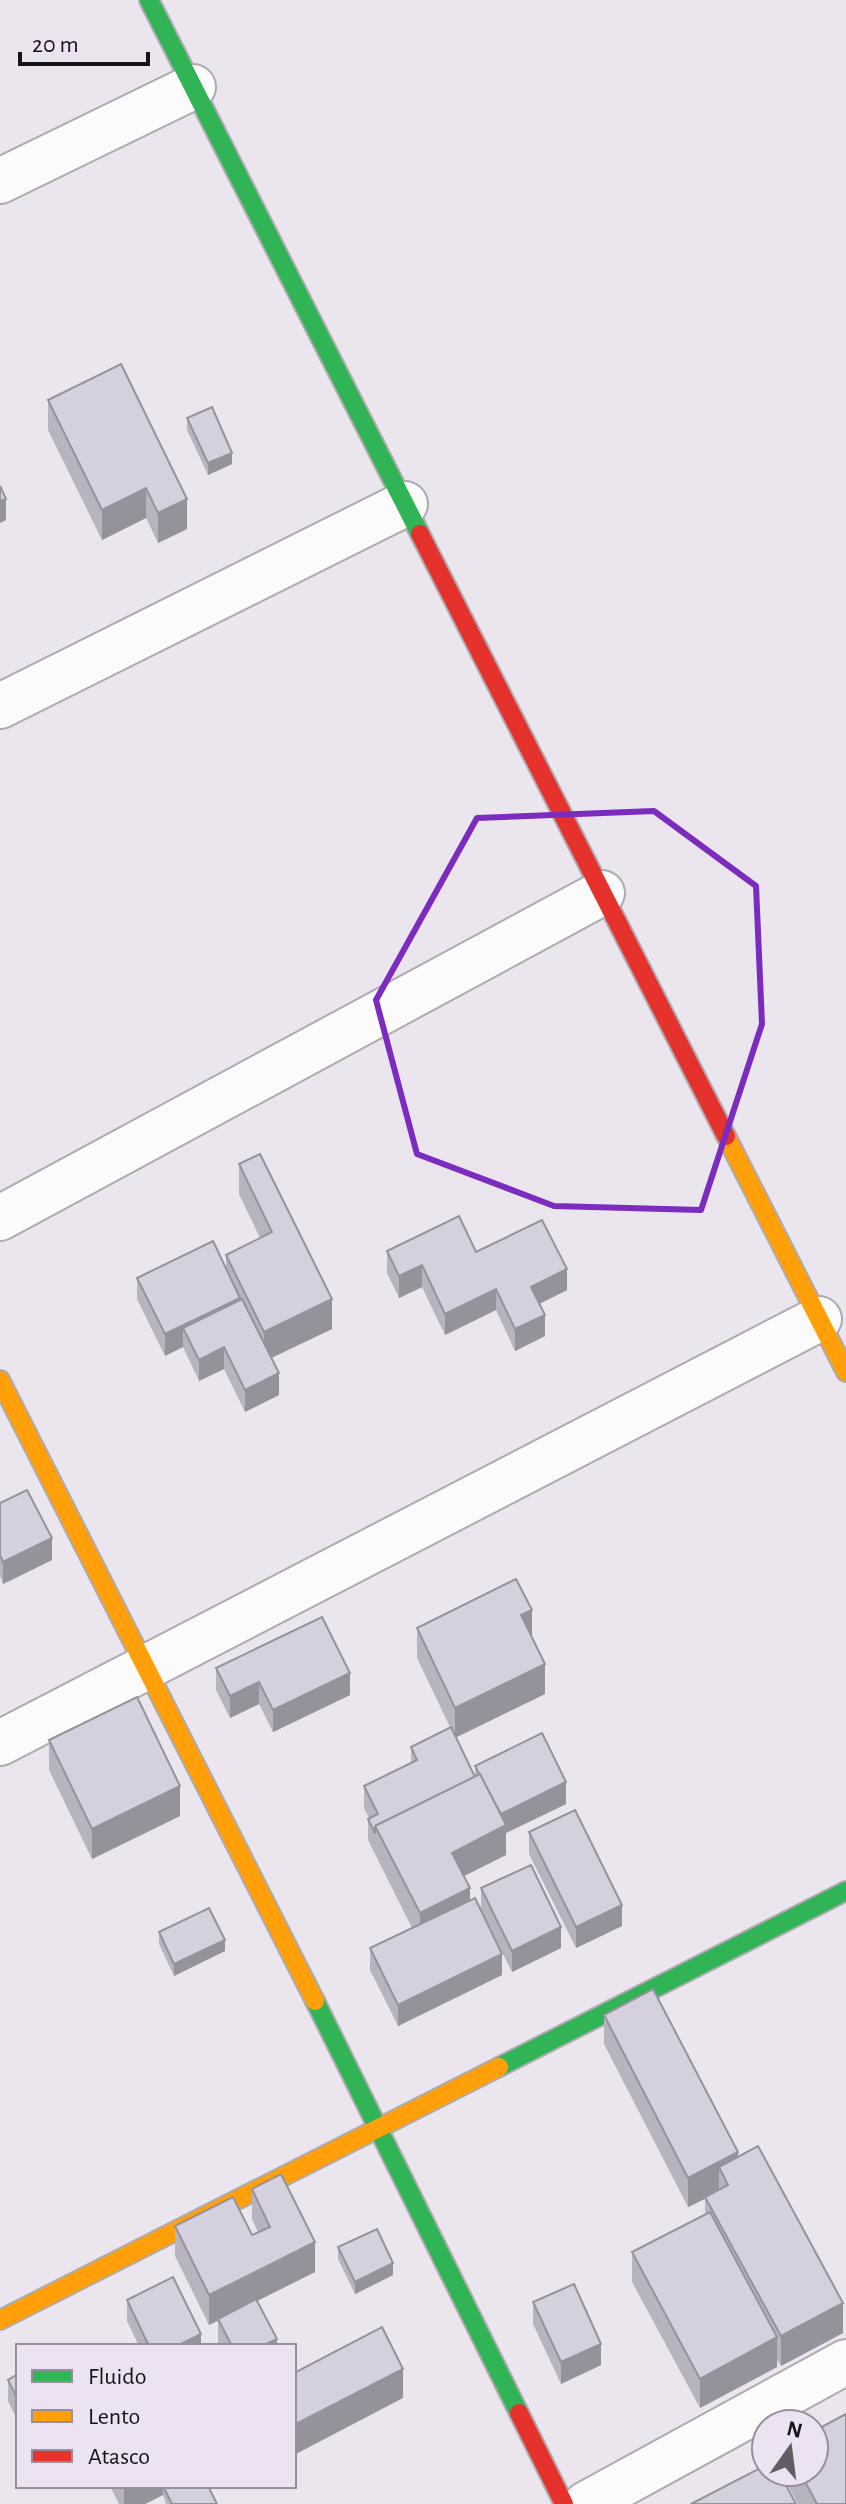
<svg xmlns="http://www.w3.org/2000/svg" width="846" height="2504" viewBox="0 0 846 2504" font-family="'Alegreya Sans',sans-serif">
<rect width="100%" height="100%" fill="#ebe6ee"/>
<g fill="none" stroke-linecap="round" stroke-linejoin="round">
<g stroke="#adaab0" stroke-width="48">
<g id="street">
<path d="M0,181l193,-94"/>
<path d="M0,706l405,-202"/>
<path d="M0,1218l602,-325"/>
<path d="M0,1743l819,-424"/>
<path d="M586,2504l260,-142"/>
</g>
</g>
<g stroke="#adaab0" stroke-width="22">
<g id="fast">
<path d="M149,0l271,534"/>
<path d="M315,2001l204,412"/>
<path d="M499,2067l347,-176"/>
</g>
</g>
<g stroke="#adaab0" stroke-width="22">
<g id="slow">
<path d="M726,1136l120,236"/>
<path d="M0,1380l315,621"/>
<path d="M0,2320l499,-253"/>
</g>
</g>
<g stroke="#adaab0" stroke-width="22">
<g id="jam">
<path d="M420,534l306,602"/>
<path d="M519,2413l45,91"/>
</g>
</g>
<use href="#street" stroke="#fcfbfc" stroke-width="44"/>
<use href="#fast" stroke="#30b455" stroke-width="18"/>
<use href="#slow" stroke="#ff9f0a" stroke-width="18"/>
<use href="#jam" stroke="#e5322d" stroke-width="18"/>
</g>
<g fill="#b7b3bf">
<path d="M48,400l139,99v30l-29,14 -12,-25 -44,22 -54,-110z"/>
<path d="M187,418l45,46 -24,11 -21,-45z"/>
<path d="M239,1164l93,165 -60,29 7,37 -34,17 -21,-43 -25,12 -16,-34 -18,9 -28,-57v-21l89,-10v-13l34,-17 -21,-44z"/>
<path d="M387,1251l89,1 91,38 -28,14 6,32 -30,15 -19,-41 -51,25 -23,-48 -23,11 -12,-25z"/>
<path d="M0,1503l52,57 -49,24 -3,-8z"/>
<path d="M417,1628l115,8 13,58 -89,43 19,40v-11l91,38 -60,29v22l-42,21 6,24 32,75 -104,51 -28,-56v-22l42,-20 -44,-88v-21l1,-1 -5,-10v-22l47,-23v-16l39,-20 -33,-69z"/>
<path d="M216,1668l134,27 -77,37 -14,-28 -29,14 -14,-28z"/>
<path d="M49,1740l131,76 -88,43 -43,-89z"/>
<path d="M529,1832l93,94 -46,22 -47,-94z"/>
<path d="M481,1888l80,60 -49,24 -31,-62z"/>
<path d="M159,1932l66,19 -51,25 -15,-32z"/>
<path d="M604,2015l134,142 105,176 -62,33 -4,-6v7l-77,41 -68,-126v-30l73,-38v-15l-17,8 -84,-163z"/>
<path d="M252,2189l63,83 -58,29 20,45h-59v-25l-9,4 -34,-69v-30l77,9 6,-3 -6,-13z"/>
<path d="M338,2247l55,28 -38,19 -17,-35z"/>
<path d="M127,2300l74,46h-62l-12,-25z"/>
<path d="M533,2302l68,63 -40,19 -28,-60z"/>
<path d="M18,2374v48l-10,-21v-21z"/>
<path d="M786,2472h28l32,32h-48l-12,-22z"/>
<path d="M110,2486h98l9,18h-51l-3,-9 -18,9h-26z"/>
</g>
<g fill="#95929b">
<path d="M232,453v11l-24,11v-12z"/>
<path d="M146,488v30l-44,22v-30z"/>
<path d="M6,499v21l-6,3v-22z"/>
<path d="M187,499v30l-29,14v-30z"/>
<path d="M422,1265v22l-23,11v-22z"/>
<path d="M567,1269v21l-36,18v-21z"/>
<path d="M496,1289v21l-51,25v-21z"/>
<path d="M240,1298v21l-57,9v19l-18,9v-22z"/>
<path d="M332,1299v30l-68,32v-29z"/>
<path d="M545,1315v21l-30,15v-22z"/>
<path d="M224,1347v22l-25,12v-21z"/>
<path d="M279,1373v22l-34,17v-22z"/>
<path d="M52,1538v22l-49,24v-22z"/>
<path d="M532,1610v30l-11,-25z"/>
<path d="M545,1664v30l-90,44v-30z"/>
<path d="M350,1673v22l-77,37v-22z"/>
<path d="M259,1682v22l-29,14v-22z"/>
<path d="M566,1782v22l-60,29v22l-54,27v-29l47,-38z"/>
<path d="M180,1786v30l-88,43v-30z"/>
<path d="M470,1888v29l-50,26v-30z"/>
<path d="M622,1905v21l-46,22v-21z"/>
<path d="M561,1927v21l-49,24v-21z"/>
<path d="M225,1940v11l-51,25v-12z"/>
<path d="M502,1954v21l-104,51v-21z"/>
<path d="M738,2152v30l-19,-15v25l-31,15v-29z"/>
<path d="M315,2242v30l-106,53v-30z"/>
<path d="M393,2263v12l-38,19v-12z"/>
<path d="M843,2303v30l-62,33v-30z"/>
<path d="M201,2334v12h-24z"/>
<path d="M777,2337v30l-77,41v-29z"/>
<path d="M277,2339v7h-15z"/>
<path d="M601,2344v21l-40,19v-22z"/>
<path d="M403,2369v29l-109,57v-30z"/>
<path d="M124,2486h39v9l-18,9h-21z"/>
</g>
<g fill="#d5d0de" stroke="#95929b" stroke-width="2">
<path d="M121,364l66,135 -29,14 -12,-25 -44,22 -54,-110z"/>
<path d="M212,407l20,46 -24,10 -21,-45z"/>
<path d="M0,486l6,13 -6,2z"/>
<path d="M260,1154l72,145 -68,33 -38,-77 46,-23 -33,-68z"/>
<path d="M459,1216l17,36 66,-32 25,49 -36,18 14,28 -30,14 -19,-40 -51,25 -23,-49 -23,11 -12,-25z"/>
<path d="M213,1241l27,57 -75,36 -28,-56z"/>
<path d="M242,1299l37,74 -34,17 -21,-43 -25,13 -16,-32z"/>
<path d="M27,1490l25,48 -49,24 -3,-7v-52z"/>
<path d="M516,1579l16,31 -11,5 24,49 -90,44 -38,-80z"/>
<path d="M322,1617l28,56 -77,37 -14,-28 -29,14 -14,-28z"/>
<path d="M137,1697l43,89 -88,43 -43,-89z"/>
<path d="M451,1727l24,50 -100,49v7l-7,-14 10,-5 -14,-28 53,-26 -6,-13z"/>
<path d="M542,1733l24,49 -65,32 -26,-48z"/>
<path d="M480,1774l26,51 -54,28 18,35 -50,25 -45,-87z"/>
<path d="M575,1810l47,95 -46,22 -47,-95z"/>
<path d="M531,1865l30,62 -49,24 -31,-63z"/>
<path d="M475,1898l27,56 -104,51 -28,-57z"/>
<path d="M209,1908l16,32 -51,24 -15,-32z"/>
<path d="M653,1989l85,163 -50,26 -84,-163z"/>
<path d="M758,2146l85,157 -62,33 -76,-139 23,-12 -9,-18z"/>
<path d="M281,2174l34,68 -106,53 -34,-69 58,-29 19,38 18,-8 -18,-38z"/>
<path d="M710,2212l67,125 -77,42 -68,-127z"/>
<path d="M377,2229l16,34 -38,19 -17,-35z"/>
<path d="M173,2277l28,57 -24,12h-28l-22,-46z"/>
<path d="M574,2284l27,60 -40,18 -28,-60z"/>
<path d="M256,2299l21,40 -15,7h-30l-14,-27z"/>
<path d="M382,2327l21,42 -109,56v-52z"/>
<path d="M18,2374v26l-10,-20z"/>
<path d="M846,2414v90h-29l-17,-32h14v-41z"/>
<path d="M766,2465v7h13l17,32h-105z"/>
<path d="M163,2486h45l9,18h-45z"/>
</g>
<path fill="none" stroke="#7b2cbf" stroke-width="6" stroke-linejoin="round" d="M654,811l102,75 6,138 -61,186 -147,-4 -137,-52 -41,-154 101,-182z"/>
<rect x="16" y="2344" width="280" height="144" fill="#ece2f1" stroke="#978f9a" stroke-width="2"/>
<rect x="32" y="2370" width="40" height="12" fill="#30b455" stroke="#978f9a" stroke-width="2"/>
<text x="88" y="2384" font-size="24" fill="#171318">Fluido</text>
<rect x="32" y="2410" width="40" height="12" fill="#ff9f0a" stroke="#978f9a" stroke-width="2"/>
<text x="88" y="2424" font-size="24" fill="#171318">Lento</text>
<rect x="32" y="2450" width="40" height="12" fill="#e5322d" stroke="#978f9a" stroke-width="2"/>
<text x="88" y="2464" font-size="24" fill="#171318">Atasco</text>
<g transform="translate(790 2448) rotate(14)"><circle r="38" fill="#ece2f1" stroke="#978f9a" stroke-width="2"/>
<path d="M0-6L14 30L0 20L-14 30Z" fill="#615d63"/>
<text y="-12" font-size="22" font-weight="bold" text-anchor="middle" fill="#171318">N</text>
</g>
<path d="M20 52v12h128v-12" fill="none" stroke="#171318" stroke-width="4"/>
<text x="32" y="52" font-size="24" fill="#171318" stroke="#ece2f1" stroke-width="6" paint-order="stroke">20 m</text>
</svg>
